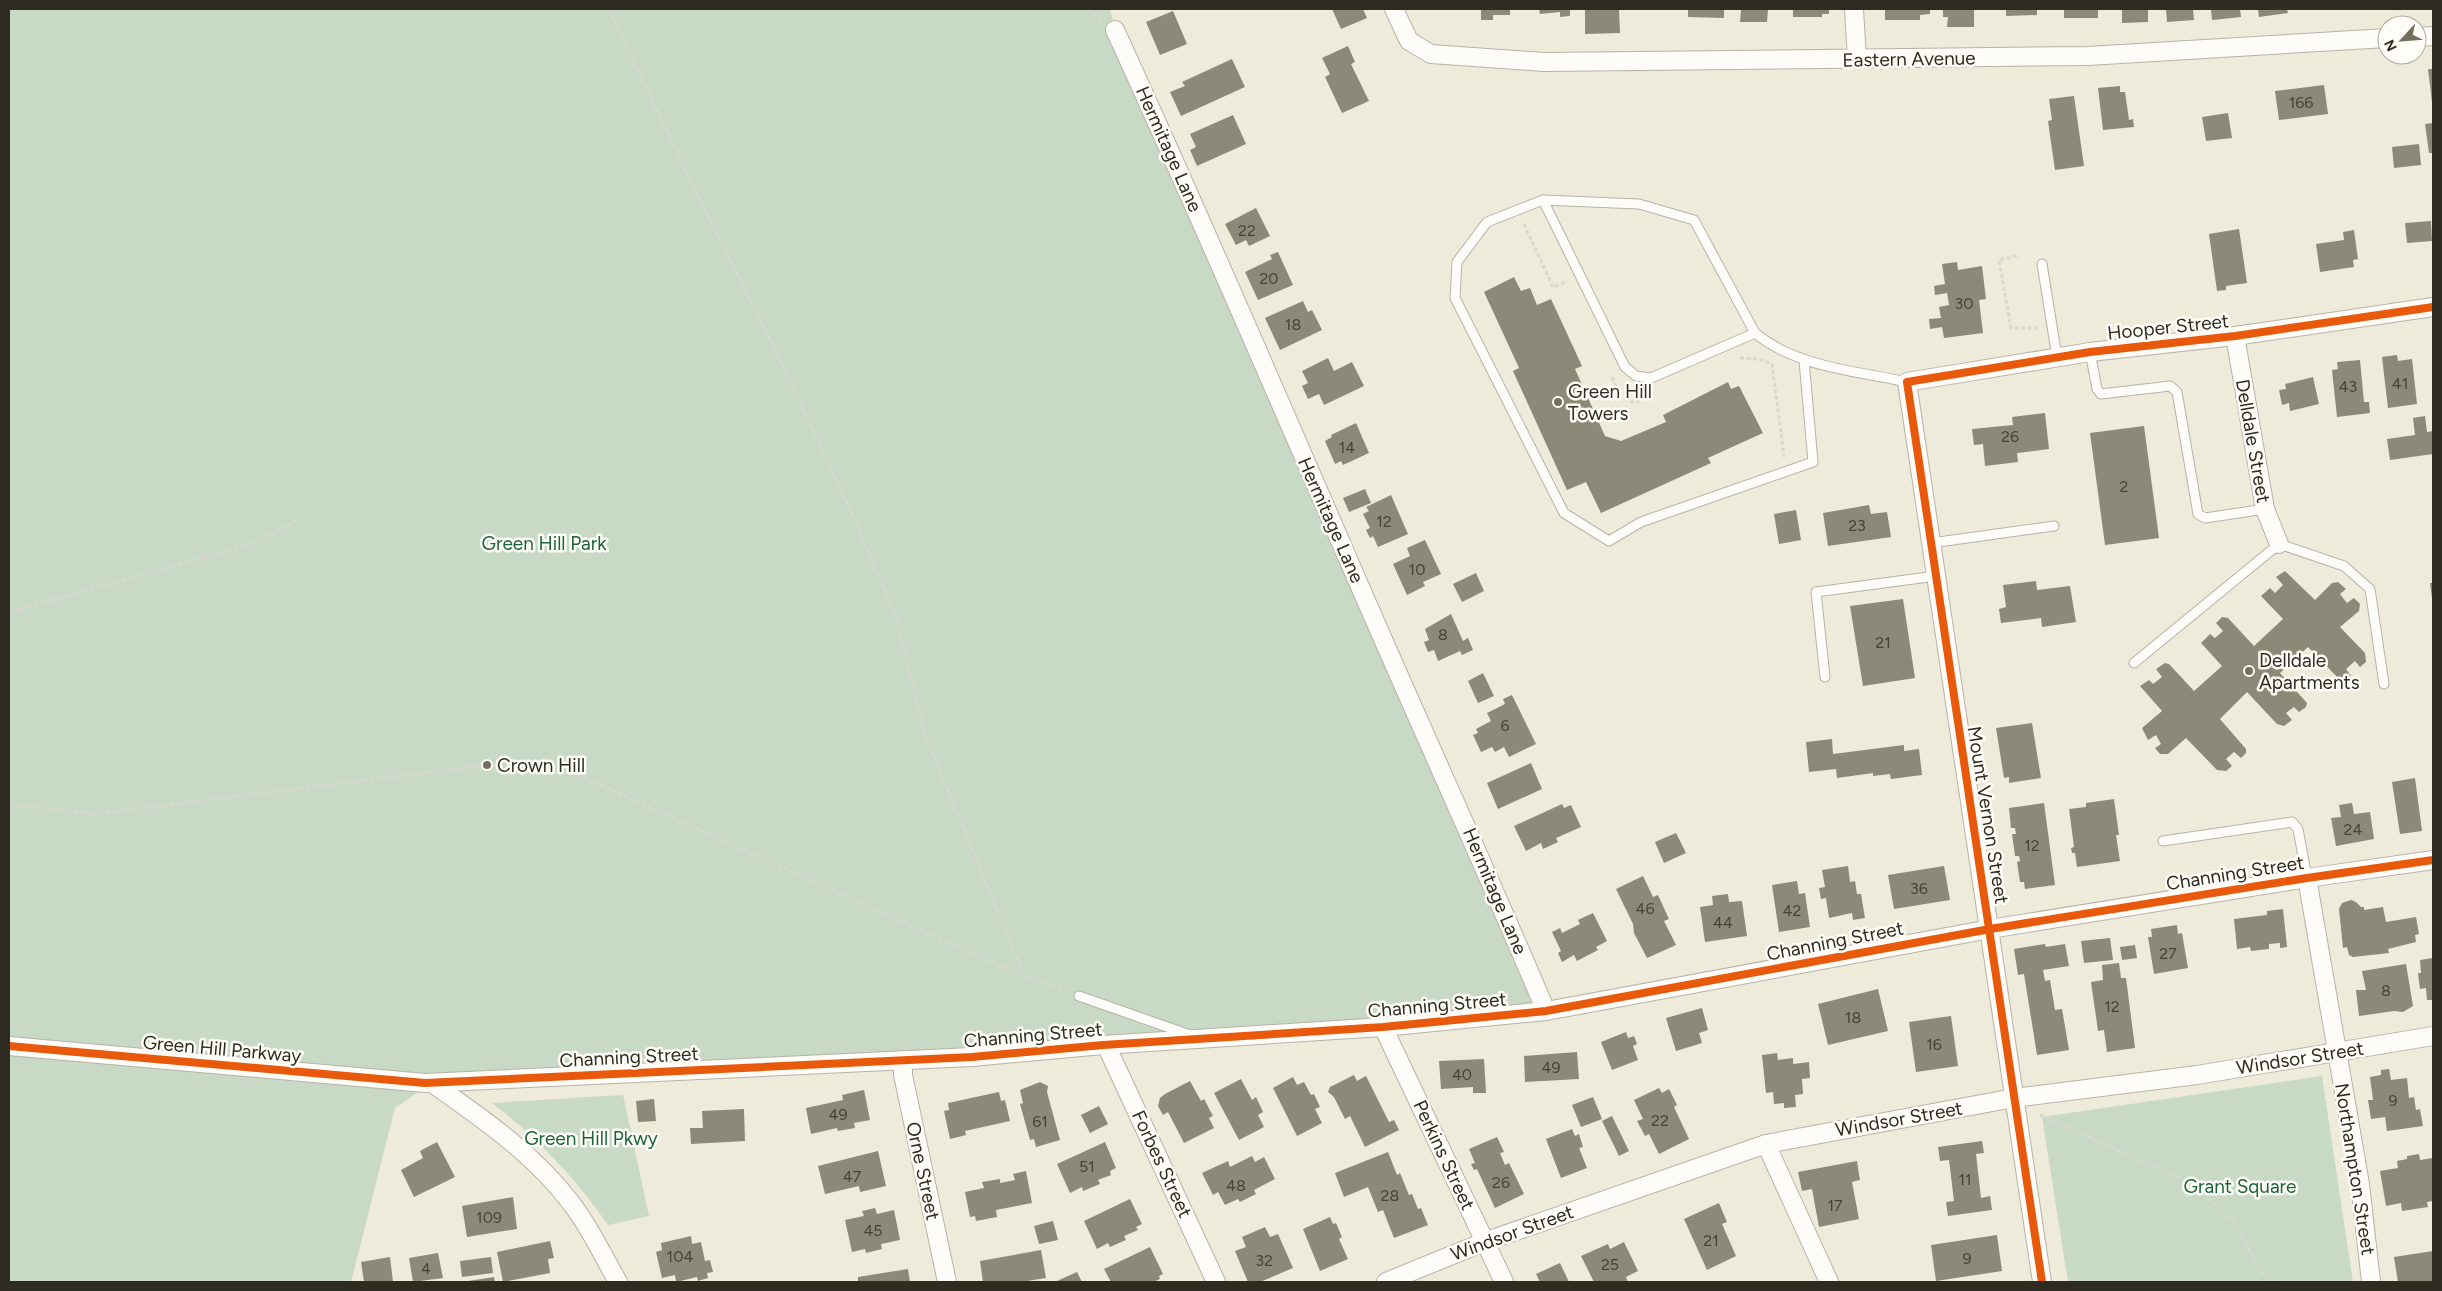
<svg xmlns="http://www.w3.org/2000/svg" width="2442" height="1291" viewBox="0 0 2442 1291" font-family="Figtree,sans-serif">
<rect width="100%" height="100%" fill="#efebda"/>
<g fill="#c8dac5">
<path d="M9,9h1101l5,21 431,981 -163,16 -951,56 -37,25 -44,174h-342z"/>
<path d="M2322,1076l31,206h-285l-26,-165z"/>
<path d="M623,1095l26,121 -41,9c-32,-46 -71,-88 -116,-122z"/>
</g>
<g fill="#8d8978">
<path d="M1332,9h31l4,9 -26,11z"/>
<path d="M1481,9h29v6h-17v5h-12z"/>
<path d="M1539,9h31v7l-10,1v-5l-20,2z"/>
<path d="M1585,9h34l1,24 -35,1z"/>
<path d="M1688,9h36v9l-36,-1z"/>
<path d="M1741,9h27l-1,13h-27z"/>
<path d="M1793,9h36v5h-7v3h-29z"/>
<path d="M1885,9h45v5l-10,1v5h-35z"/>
<path d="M1943,9h31v18h-27l1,-10h-5z"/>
<path d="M2006,9h31v6l-31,1z"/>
<rect x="2064" y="9" width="34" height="9"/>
<path d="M2122,9h26v13l-26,1z"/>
<path d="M2166,9h27l1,11 -27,2z"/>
<path d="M2211,9h29l1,8 -29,3z"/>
<path d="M2258,9h29l1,4 -29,4z"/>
<path d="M1173,11l14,33 -27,11 -14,-33z"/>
<path d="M1348,46l7,16 -4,2 18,37 -27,12 -17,-36 5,-3 -8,-16z"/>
<path d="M1232,59l13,28 -64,29 -11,-24 15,-6 -3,-4z"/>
<path d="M2428,69h5v33h-1z"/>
<path d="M2324,85l4,29 -49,6 -4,-29z"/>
<path d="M2120,86v6h5l4,28 4,-1 1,8 -31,3 -5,-42z"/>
<path d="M2074,96l10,70 -29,4 -7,-49 4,-1 -3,-21z"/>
<path d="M2228,113l4,25 -26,3 -4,-24z"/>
<path d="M1233,115l13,29 -49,22 -7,-16 6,-3 -6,-13z"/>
<path d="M2433,123v30h-4l-4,-29z"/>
<path d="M2419,144l2,21 -27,3 -2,-21z"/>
<path d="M1256,208l14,28 -21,10 -3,-6 -10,5 -11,-21z"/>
<path d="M2431,221l1,20 -25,2 -2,-20z"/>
<path d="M2239,229l8,54 -21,3v4l-9,1 -8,-57z"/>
<path d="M2354,230l4,29 -5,1 1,7 -34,5 -4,-28 28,-4 -1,-8z"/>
<path d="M1278,252l15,33 -35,15 -13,-28 27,-13 -2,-4z"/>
<path d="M1957,262l1,8 24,-4 4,33 -7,1 4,33 -39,5 -2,-11 -12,2 -1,-10 12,-1 -2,-11 10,-2 -2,-12 -12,2 -1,-9 11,-2 -3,-20z"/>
<path d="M1514,277l7,14 9,-3 7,17 14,-6 31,67 -7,3 30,67 16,5 45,-19 -3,-7 65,-33 3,7 8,-3 24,47 -55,25 3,5 -110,50 -15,-31 -19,8 -54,-119 6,-3 -35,-76z"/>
<path d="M1303,301l5,11 4,-2 10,20 -42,20 -15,-32z"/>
<path d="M2397,355l1,6 14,-2 5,45 -29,4 -6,-51z"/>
<path d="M1328,358l6,13 18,-9 12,24 -40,19 -5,-11 -11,5 -6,-13 6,-3 -6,-12z"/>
<path d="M2360,360l4,42h5l1,11 -33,4 -5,-47 6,-1 -1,-7z"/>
<path d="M2313,377l6,27 -29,7 -1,-8 -7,2 -3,-15 7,-1 -1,-5z"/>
<path d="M2045,413l4,36 -32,4 1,9 -33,4 -2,-22 -9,1 -2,-16 41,-4 -1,-8z"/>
<path d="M2425,416l2,16 6,-1v23l-43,6 -3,-21 28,-4 -2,-17z"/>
<path d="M1356,423l13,30 -26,12 -2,-4 -6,3 -10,-23 7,-4 -1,-2z"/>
<path d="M2144,426l15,112 -54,7 -15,-112z"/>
<path d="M1365,489l6,14 -22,9 -6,-14z"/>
<path d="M1391,495l17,39 -30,13 -5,-11 -3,2 -4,-8 4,-2 -7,-14 6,-3 -3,-4z"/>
<path d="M1869,505l2,9 16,-2 4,25 -63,9 -5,-33z"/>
<path d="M1796,510l5,30 -22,4 -5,-30z"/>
<path d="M1425,540l16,34 -18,8 2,4 -18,9 -14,-31 17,-8 -3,-8z"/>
<path d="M2285,571l30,29 17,-17 6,-1 8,7 -6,5 7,9 7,-5 6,6 -1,7 -19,16 25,26 1,9 -6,5 -5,-6 -9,8 5,7 -10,5 -33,-34 -28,26 27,30 -1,4 -7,5 -5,-5 -8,6 6,7 -8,6 -7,-2 -30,-32 -27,27 26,30v4l-5,5 -7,-6 -8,7 6,7 -6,5 -9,-1 -31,-32 -18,16h-8l-5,-6 6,-4 -5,-9 -8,5 -6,-12 20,-17 -22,-25 9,-6 4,4 9,-7 -6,-8 9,-6 4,1 25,27 28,-25 -21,-23 9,-9 5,4 8,-7 -7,-8 6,-6 6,1 26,28 29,-27 -22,-23 9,-8 5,5 8,-8 -7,-8z"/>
<path d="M1476,573l8,18 -22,11 -9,-18z"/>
<path d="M2036,581l1,9 33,-4 6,36 -34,5 -1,-9 -40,5 -2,-14 7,-2 -3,-22z"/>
<path d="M2430,583h3v15h-1z"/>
<path d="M1903,599l12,79 -52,8 -13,-80z"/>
<path d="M1451,614l12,27 5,-3 5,12 -11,5 -2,-4 -22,10 -4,-11 -6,2 -4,-10 5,-2 -4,-11z"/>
<path d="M1483,673l11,23 -16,7 -10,-22z"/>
<path d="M1512,695l24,49 -27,13 -5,-10 -9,5 -3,-5 -11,5 -8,-17 5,-2 -2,-4 15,-8 -4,-8 18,-9 -2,-5z"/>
<path d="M2032,723l9,55 -32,5v-6l-5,1 -8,-50z"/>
<path d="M1832,739l1,15 71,-9v6l15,-2 3,26 -31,4 -1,-5 -17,2v-3l-36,5 -1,-9 -27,3 -3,-30z"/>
<path d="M1531,763l11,26 -44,20 -11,-26z"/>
<path d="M2415,778l7,53 -22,3 -8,-52z"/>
<path d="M2114,799l5,36h-3l4,26 -43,6 -2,-14h-3l-1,-5 3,-1 -5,-38 17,-2v-4z"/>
<path d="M2044,803l11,82 -30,4 -1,-7h-4l-3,-20 3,-1 -1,-5h-4l-3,-22h4l-1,-6h-4l-2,-20z"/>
<path d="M2352,803l2,11 16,-2 4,27 -38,7 -5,-28 10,-1 -2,-12z"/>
<path d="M1562,804l2,4 7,-3 10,22 -25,11 2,4 -15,7 -2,-6 -15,8 -12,-25z"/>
<path d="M1676,833l10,20 -22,10 -9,-21z"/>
<path d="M1848,866l2,16 5,-1 2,13h4l4,24 -12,2 -1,-7 -23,5 -3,-20 -5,1 -2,-11 6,-1 -3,-17z"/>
<path d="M1944,866l6,34 -56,9 -6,-34z"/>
<path d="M1643,876l10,21 5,-2 11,24 -5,2 12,24 -29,13 -13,-25 -1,-9 -17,-35z"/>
<path d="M1797,881l2,13 6,-1 5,34 -31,5 -7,-47z"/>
<path d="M1728,894l1,8 13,-1 5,35 -42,6 -5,-35 13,-2 -1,-9z"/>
<path d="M2351,900l5,2 5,5h3v3l19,-3 3,15 30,-5 3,17 -4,1 1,7 -28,7 1,4 -36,4 -4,-2 -2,-8 -4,1 -4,-39 3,-6z"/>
<path d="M2283,909l4,38 -7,1v-5l-11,1v5l-18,2 -1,-4 -13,2 -3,-30 33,-4v-4z"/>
<path d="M1593,913l14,28 -11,6 2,3 -21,11 -3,-6 -12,7 -4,-9 3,-2 -9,-19 8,-4 2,5 18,-9 -2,-4z"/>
<path d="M2177,925l1,9 4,-1 6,35 -34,6 -6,-37h4l-1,-8z"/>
<path d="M2110,938l3,22 -29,3 -3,-22z"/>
<path d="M2045,944l1,3 19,-3 4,22 -26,4 2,11 5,-1 5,30 7,-1 7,41 -32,5 -13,-81 -6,1 -4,-26z"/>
<path d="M2135,945l2,13 -15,2 -2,-13z"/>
<path d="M2433,958v42h-6l-1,-12 -6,1 -2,-16h3l-1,-13z"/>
<path d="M2119,963l2,15h5l9,70 -28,4 -3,-22 -6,1 -7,-49 12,-2 -1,-15z"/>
<path d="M2406,964l7,42 -10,6 -9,-1 -35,5 -3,-26h10l-4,-19z"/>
<path d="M1878,989l10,42 -60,14 -10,-41z"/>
<path d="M1702,1008l6,22 -9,3 3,10 -26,8 -10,-33z"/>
<path d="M1951,1016l7,50 -42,6 -7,-50z"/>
<path d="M1626,1032l2,6 6,-2 3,8 -4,2 5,14 -26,10 -11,-28z"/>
<path d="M1577,1052l2,27 -54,3 -1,-26z"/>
<path d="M1777,1053l1,7 15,-2v6l16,-2 1,16 -8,1 1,15 -8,1 1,12 -12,1v-5l-10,1 -1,-12 -7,1 -4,-38z"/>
<path d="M1484,1059l2,34h-13v-6l-32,2 -2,-28z"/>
<path d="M2389,1069l2,11 16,-2 2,20 5,-1 2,13 4,-1 3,17 -36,5 -2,-14 -14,2 -3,-19h5l-3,-23 11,-2v-5z"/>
<path d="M1354,1075l3,6 9,-5 23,46 5,-2 5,10 -34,17 -15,-31 -5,3 -11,-22 -6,-5 2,-5z"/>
<path d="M1293,1077l4,8 7,-3 7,13 3,-1 6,13 -5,2 7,14 -25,13 -24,-48z"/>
<path d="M1241,1079l11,21 4,-3 7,15 -5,3 6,12 -25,13 -25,-47z"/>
<path d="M1190,1081l11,20 3,-2 9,17 -4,2 5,10 -30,15 -16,-31 -5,3 -5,-9 2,-8 5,-4z"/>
<path d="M1040,1082l8,4 -1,6 13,48 -24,7 -2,-8 -4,1 -10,-36 3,-1 -3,-13z"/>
<path d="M1659,1088l3,5 7,-4 8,16 -3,2 15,32 -30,15 -10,-20 -4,2 -8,-15 6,-2 -9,-19z"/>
<path d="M864,1090l6,30 -16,3 1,5 -17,3 -1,-3 -26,6 -5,-26 37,-8 -1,-5z"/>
<path d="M999,1092l2,9 4,-1 5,21 -45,10 1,4 -16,4 -6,-28 5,-1 -1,-7z"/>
<path d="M1593,1097l9,22 -21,8 -9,-22z"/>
<path d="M654,1099l2,22 -18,1 -2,-21z"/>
<path d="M1099,1106l9,18 -18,9 -9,-18z"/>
<path d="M744,1109l1,32 -54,3 -1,-16h13l-1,-17z"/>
<path d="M1612,1116l17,35 -10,5 -17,-35z"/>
<path d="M1572,1129l3,7 4,-2 4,13 -4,1 8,20 -26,10 -15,-39z"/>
<path d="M1497,1137l7,15 -4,1 5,12 4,-2 15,31 -29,14 -18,-39 -3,1 -3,-6 4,-1 -6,-14z"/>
<path d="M1982,1141l2,12 -8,1 5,44 9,-2 2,14 -44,6 -2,-14 8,-1 -5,-41 -9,1 -2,-14z"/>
<path d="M437,1142l18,35 -41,20 -13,-27 22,-12 -3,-7z"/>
<path d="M1105,1142l11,26 -6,3 1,4 -13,5 2,4 -17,7 -1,-4 -12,6 -13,-29z"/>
<path d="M878,1151l8,35 -26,6 -1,-6 -34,8 -7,-28z"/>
<path d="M1388,1152l9,23 3,-2 9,22 3,-1 6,15 3,-1 7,17 -34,13 -11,-28 -5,2 -10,-25 -24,10 -9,-24z"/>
<path d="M2419,1154l1,6 13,-2v43l-6,1 1,5 -26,4 -1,-8 -15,3 -6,-35 18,-3 -1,-7 10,-2v-3z"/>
<path d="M1252,1156l3,6 9,-5 11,22 -21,11 2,4 -16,8 -2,-3 -13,6 -7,-13 -5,3 -11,-22 26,-12 2,6z"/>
<path d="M1857,1161l3,19 -8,2 7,37 -40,8 -7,-38 -10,2 -4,-19z"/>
<path d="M1026,1171l6,32 -36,7 1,7 -21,4 -1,-5 -5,1 -5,-25 19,-4 -2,-6 18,-3v4l15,-3 -2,-6z"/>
<path d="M513,1197l4,32 -50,8 -5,-31z"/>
<path d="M1130,1199l12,25 -6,3 2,3 -14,6 2,4 -16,7 -2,-4 -11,6 -13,-28z"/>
<path d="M1719,1203l8,19 -5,2 14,32 -29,14 -23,-51z"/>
<path d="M875,1208l2,6 17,-4 6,30 -19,4 1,5 -16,4 -1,-4 -13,3 -7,-32 19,-4 -2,-5z"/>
<path d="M1330,1217l3,7 3,-1 6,14 -3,2 9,20 -28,12 -17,-42z"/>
<path d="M1053,1221l5,19 -19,4 -5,-18z"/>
<path d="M1265,1227l5,10 8,-3 15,34 -33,14h-12l-13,-31 11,-4 -4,-10z"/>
<path d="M1997,1235l5,36 -66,10 -5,-36z"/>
<path d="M691,1236l1,8 9,-2 4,19 5,-1 3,12 -6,1 1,5 -10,3 -1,-4 -21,5 -1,-7 -13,3 -6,-26 6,-2 -1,-7z"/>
<path d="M550,1241l4,17 -6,1 2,14 -47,9 -6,-30z"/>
<path d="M1624,1242l14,29 -12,6 2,5h-34l-13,-26 27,-12 2,5z"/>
<path d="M1150,1247l13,27 -4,2 1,3 -7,3h-42l-7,-13z"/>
<path d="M1041,1250l5,28 -25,4h-38l-3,-21z"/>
<path d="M2433,1251v31h-35l-4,-25z"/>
<path d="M438,1253l5,25 -30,4 -4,-24z"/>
<path d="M390,1257l3,25h-29l-3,-20z"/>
<path d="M491,1257l2,16 -31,4 -2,-16z"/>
<path d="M1560,1263l9,19h-29l-4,-8z"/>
<path d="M908,1269l2,13h-52v-5z"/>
<path d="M1077,1272l5,10h-24l-1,-1z"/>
<path d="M494,1277l1,5h-26l-1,-1z"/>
</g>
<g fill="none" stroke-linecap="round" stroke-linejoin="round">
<g stroke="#b6b3a6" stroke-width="11">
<g id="lane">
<path d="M1543,200l82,167 11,9 15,2 104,-45"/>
<path d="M2042,264l15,93"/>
<path d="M2090,352l7,37 4,5 69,-8 7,6 21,122 7,4 60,-9"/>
<path d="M1804,360l9,102 -172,60 -32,19 -45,-28 -109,-215 2,-36 30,-40 56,-22 96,4 55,16 61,113c41,34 101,38 152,49"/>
<path d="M1931,543l123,-17"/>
<path d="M2134,663l145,-119 65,22 26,23 14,95"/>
<path d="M1825,677l-9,-85 120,-16"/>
<path d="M2163,841l129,-19 6,7 9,49"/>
<path d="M1079,996l111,39"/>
</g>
</g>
<g stroke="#b6b3a6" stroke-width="20">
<g id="street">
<path d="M1394,9l15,32 22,13 113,8 544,-6 299,-18"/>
<path d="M1854,9l3,50"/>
<path d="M1115,30c84,183 163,368 243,552 62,143 127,285 188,429"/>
<path d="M2417,37l16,-1"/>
<path d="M2235,336l30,173 14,35"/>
<path d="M2307,878l53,306 11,98"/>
<path d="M1383,1027l121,255"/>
<path d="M1106,1045l110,237"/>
<path d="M9,1046l416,37 547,-26 131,-12 280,-18 163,-16 444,-82 317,-51 126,-18"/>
<path d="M903,1060v15l44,207"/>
<path d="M432,1083c50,35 102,71 139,120 19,24 32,53 47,79"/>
<path d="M1766,1144l63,138"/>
<path d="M1386,1282l98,-40 282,-98 248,-46 183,-23 236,-39"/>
<path d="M2042,1282l-135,-900 183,-30 145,-16 198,-29"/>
</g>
</g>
<g stroke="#d8d7d2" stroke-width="3" stroke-dasharray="4 2.5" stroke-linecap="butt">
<path d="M609,9l84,177 83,165 81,174 40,95 27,112 100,243"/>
<path d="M1088,9l13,10"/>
<path d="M1524,224l29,63 13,-5"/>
<path d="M2017,256l-18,4 12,68h26"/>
<path d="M1740,358l19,1 13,5 12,93"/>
<path d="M1612,377l9,21 14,5 19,-9"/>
<path d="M9,612l240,-67 49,-25"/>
<path d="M9,804l85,10 393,-49 89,9 424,192 65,25"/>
<path d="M2040,1115l152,69 41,37 29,52 11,9"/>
</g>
<use href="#lane" stroke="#fdfcf9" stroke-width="9"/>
<use href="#street" stroke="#fdfcf9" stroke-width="18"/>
<g stroke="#fffdf7" stroke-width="11">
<g id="cycleway">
<path d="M9,1046l416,37 547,-26 131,-12 280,-18 163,-16 444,-82 317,-51 126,-18"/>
<path d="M2042,1282l-135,-900 183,-30 145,-16 198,-29"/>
</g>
</g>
<use href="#cycleway" stroke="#e8590c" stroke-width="8"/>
</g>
<g fill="#726f61" stroke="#fffdf7" stroke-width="2">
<circle cx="1558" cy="402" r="5"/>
<circle cx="2249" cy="671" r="5"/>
<circle cx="487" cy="765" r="5"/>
</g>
<g text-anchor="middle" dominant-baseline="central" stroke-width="5" stroke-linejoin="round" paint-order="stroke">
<g font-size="16" fill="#464336">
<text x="2301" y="102">166</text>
<text x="1247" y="230">22</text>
<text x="1269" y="278">20</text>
<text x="1964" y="303">30</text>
<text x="1293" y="324">18</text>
<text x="2400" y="383">41</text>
<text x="2348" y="386">43</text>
<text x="2010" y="436">26</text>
<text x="1347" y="447">14</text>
<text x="2124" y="486">2</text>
<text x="1384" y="521">12</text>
<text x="1857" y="525">23</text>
<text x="1417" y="569">10</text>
<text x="1443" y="634">8</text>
<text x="1883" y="642">21</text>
<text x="1505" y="725">6</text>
<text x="2353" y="829">24</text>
<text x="2032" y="845">12</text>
<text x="1919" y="888">36</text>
<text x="1645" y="908">46</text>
<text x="1792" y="910">42</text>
<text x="1723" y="922">44</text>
<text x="2168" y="953">27</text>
<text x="2386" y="990">8</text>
<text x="2112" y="1006">12</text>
<text x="1853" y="1017">18</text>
<text x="1934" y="1044">16</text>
<text x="1551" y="1067">49</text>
<text x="1462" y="1074">40</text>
<text x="2393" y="1100">9</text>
<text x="838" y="1114">49</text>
<text x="1660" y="1120">22</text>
<text x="1040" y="1121">61</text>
<text x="1087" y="1166">51</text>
<text x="852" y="1176">47</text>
<text x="1965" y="1179">11</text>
<text x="1501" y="1182">26</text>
<text x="1236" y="1185">48</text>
<text x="1390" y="1195">28</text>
<text x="1835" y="1205">17</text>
<text x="489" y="1217">109</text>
<text x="873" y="1230">45</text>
<text x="1711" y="1240">21</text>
<text x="680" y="1256">104</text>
<text x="1967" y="1258">9</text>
<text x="1264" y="1260">32</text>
<text x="1610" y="1264">25</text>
<text x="426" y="1268">4</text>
</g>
<g font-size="19" fill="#2e2c20" stroke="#fffdf7">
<text transform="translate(1909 59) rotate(-1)">Eastern Avenue</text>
<text transform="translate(1169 149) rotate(66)">Hermitage Lane</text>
<text transform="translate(2168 327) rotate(-6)">Hooper Street</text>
<text transform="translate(2253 441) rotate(80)">Delldale Street</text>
<text transform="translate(1331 520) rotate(66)">Hermitage Lane</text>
<text transform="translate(1988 815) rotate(81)">Mount Vernon Street</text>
<text transform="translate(2235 873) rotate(-9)">Channing Street</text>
<text transform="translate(1495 891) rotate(67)">Hermitage Lane</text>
<text transform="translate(1835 941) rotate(-11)">Channing Street</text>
<text transform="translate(1437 1005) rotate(-5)">Channing Street</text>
<text transform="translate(1033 1035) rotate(-5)">Channing Street</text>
<text transform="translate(222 1049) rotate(5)">Green Hill Parkway</text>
<text transform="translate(629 1057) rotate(-3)">Channing Street</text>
<text transform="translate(2300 1058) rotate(-9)">Windsor Street</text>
<text transform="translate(1899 1119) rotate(-10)">Windsor Street</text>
<text transform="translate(1444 1155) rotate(65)">Perkins Street</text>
<text transform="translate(1162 1164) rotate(65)">Forbes Street</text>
<text transform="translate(2355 1169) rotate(81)">Northampton Street</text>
<text transform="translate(923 1171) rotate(78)">Orne Street</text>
<text transform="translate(1512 1233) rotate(-20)">Windsor Street</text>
</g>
<g font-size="19" fill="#2e2c20" stroke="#fffdf7" text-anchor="start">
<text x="1568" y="391">Green Hill<tspan x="1568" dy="22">Towers</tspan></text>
<text x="2259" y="660">Delldale<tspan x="2259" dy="22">Apartments</tspan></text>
<text x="497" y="765">Crown Hill</text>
</g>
<g font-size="19" fill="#1b633c" stroke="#fffdf7">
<text x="544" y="543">Green Hill Park</text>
<text x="591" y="1138">Green Hill Pkwy</text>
<text x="2240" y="1186">Grant Square</text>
</g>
</g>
<rect width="2442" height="1291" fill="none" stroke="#2e2c20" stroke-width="20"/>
<g transform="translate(2402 40) rotate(244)"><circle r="24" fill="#fffdf7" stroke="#aba9a1"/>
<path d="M0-4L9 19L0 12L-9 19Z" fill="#726f61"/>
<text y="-8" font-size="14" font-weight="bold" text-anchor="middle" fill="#2e2c20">N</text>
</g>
</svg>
